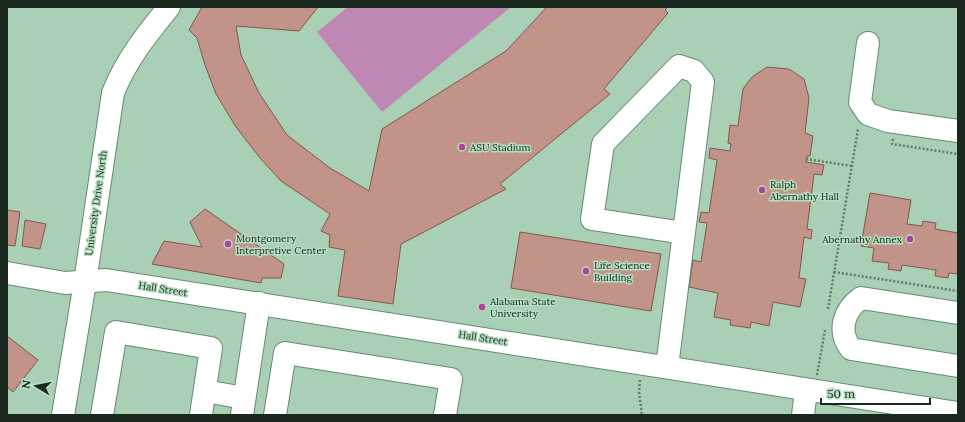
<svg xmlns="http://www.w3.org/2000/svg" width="965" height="422" viewBox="0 0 965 422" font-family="Lora,serif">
<rect width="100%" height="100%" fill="#a9d0b4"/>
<path fill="#bf87b4" d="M348,7h163l-129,105 -65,-80z"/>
<g fill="#c29489" stroke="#81574e">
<path d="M202,7h116l-19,24 -63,-5 5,29 18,38 28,42 43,33 39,23 13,-62 124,-78 41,-44h121l-3,3 3,3 -64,76 6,5 -110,90 6,5 -105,55 -8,60 -55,-8 7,-46 -16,-3 1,-12 -9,-4 9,-17 -49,-33 -21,-23 -24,-31 -20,-33 -11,-29 -8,-27 -8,-8z"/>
<path d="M767,67l22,2 15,10 5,19 -4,35 8,3 -3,20h-3l-1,6 18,3 -2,10 -8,-1 -7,55 5,1 -1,9 -7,-2 -5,41 7,1 -6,28 -27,-5 -4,24 -18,-4 -1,6 -20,-3 1,-5 -17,-3 4,-24 -29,-6 4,-27 8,2 6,-39 -8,-1 2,-10 8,1 8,-53 -8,-2 1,-10 20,3 1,-7 -3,-1 2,-18 8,1 5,-37 9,-12z"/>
<path d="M870,193l41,7 -4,24 15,2 1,-5 13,2 -1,6 23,4v41l-9,-1 -1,5 -13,-2 1,-6 -34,-5 -1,6 -13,-2 1,-6 -17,-2 2,-13 -13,-2z"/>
<path d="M205,209l79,55 -3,14h-19l-1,5 -109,-19 12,-23 38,6 -12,-25z"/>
<path d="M7,210l13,2 -5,34 -8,-1z"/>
<path d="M25,220l21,4 -6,25 -18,-3z"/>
<path d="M520,232l141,22 -10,57 -140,-23z"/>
<path d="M7,336l31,24 -25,32 -6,-5z"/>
</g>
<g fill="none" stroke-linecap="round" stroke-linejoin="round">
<g stroke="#658b70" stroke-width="24">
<g id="minor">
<path d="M868,43l-8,59 8,12 20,7 70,10"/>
<path d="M7,273l58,10 41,-3 852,133"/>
<path d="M958,313l-97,-15c-17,12 -24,33 -10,51l107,17"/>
<path d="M667,367l36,-285 -9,-11 -15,-5 -76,78 -11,75 92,14"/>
<path d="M205,391l39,7"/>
<path d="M63,415l22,-133 28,-189c13,-33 34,-59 56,-86"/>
<path d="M102,415l14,-83 95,16 -10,67"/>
<path d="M242,415l17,-112"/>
<path d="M275,415l10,-62 166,26 -6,36"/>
<path d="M803,415l3,-25"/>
</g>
</g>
<g stroke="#607b68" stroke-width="2.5" stroke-dasharray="2 2" stroke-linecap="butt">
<path d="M893,139l-1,5 66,10"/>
<path d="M806,159l46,7"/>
<path d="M834,272l124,19"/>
<path d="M828,309l30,-180"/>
<path d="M817,375l8,-45"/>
<path d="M640,380l-1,12 3,23"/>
</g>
<use href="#minor" stroke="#fff" stroke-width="22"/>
</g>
<g fill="#af41a0" stroke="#b5ddc0" stroke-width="1.5">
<circle cx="462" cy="147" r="4"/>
<circle cx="762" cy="190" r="4"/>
<circle cx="910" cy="239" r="4"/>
<circle cx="228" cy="244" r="4"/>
<circle cx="586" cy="271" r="4"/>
<circle cx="482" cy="307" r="4"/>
</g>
<g text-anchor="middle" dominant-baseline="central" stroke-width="3" stroke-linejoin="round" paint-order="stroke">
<g font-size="10" fill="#19291e" stroke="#b5ddc0" text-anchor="start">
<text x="470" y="147">ASU Stadium</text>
<text x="770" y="184">Ralph<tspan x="770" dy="12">Abernathy Hall</tspan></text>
<text x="236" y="238">Montgomery<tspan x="236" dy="12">Interpretive Center</tspan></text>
<text x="902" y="239" text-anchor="end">Abernathy Annex</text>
<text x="594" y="265">Life Science<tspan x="594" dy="12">Building</tspan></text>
<text x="490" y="301">Alabama State<tspan x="490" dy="12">University</tspan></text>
</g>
<g font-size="10" fill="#19291e" stroke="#b5ddc0">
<text transform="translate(96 203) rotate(-82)">University Drive North</text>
<text transform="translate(163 289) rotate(9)">Hall Street</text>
<text transform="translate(483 338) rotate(9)">Hall Street</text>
</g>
</g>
<rect width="965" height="422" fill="none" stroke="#19291e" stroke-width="16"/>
<g transform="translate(36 386) rotate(280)" stroke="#b5ddc0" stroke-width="3" paint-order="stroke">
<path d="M0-3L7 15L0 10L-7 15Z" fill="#19291e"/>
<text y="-6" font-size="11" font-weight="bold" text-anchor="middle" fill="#19291e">N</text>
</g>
<path d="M821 398v6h109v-6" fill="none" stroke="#19291e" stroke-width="2"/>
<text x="827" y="398" font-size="12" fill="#19291e" stroke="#b5ddc0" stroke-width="3" paint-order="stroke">50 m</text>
</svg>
